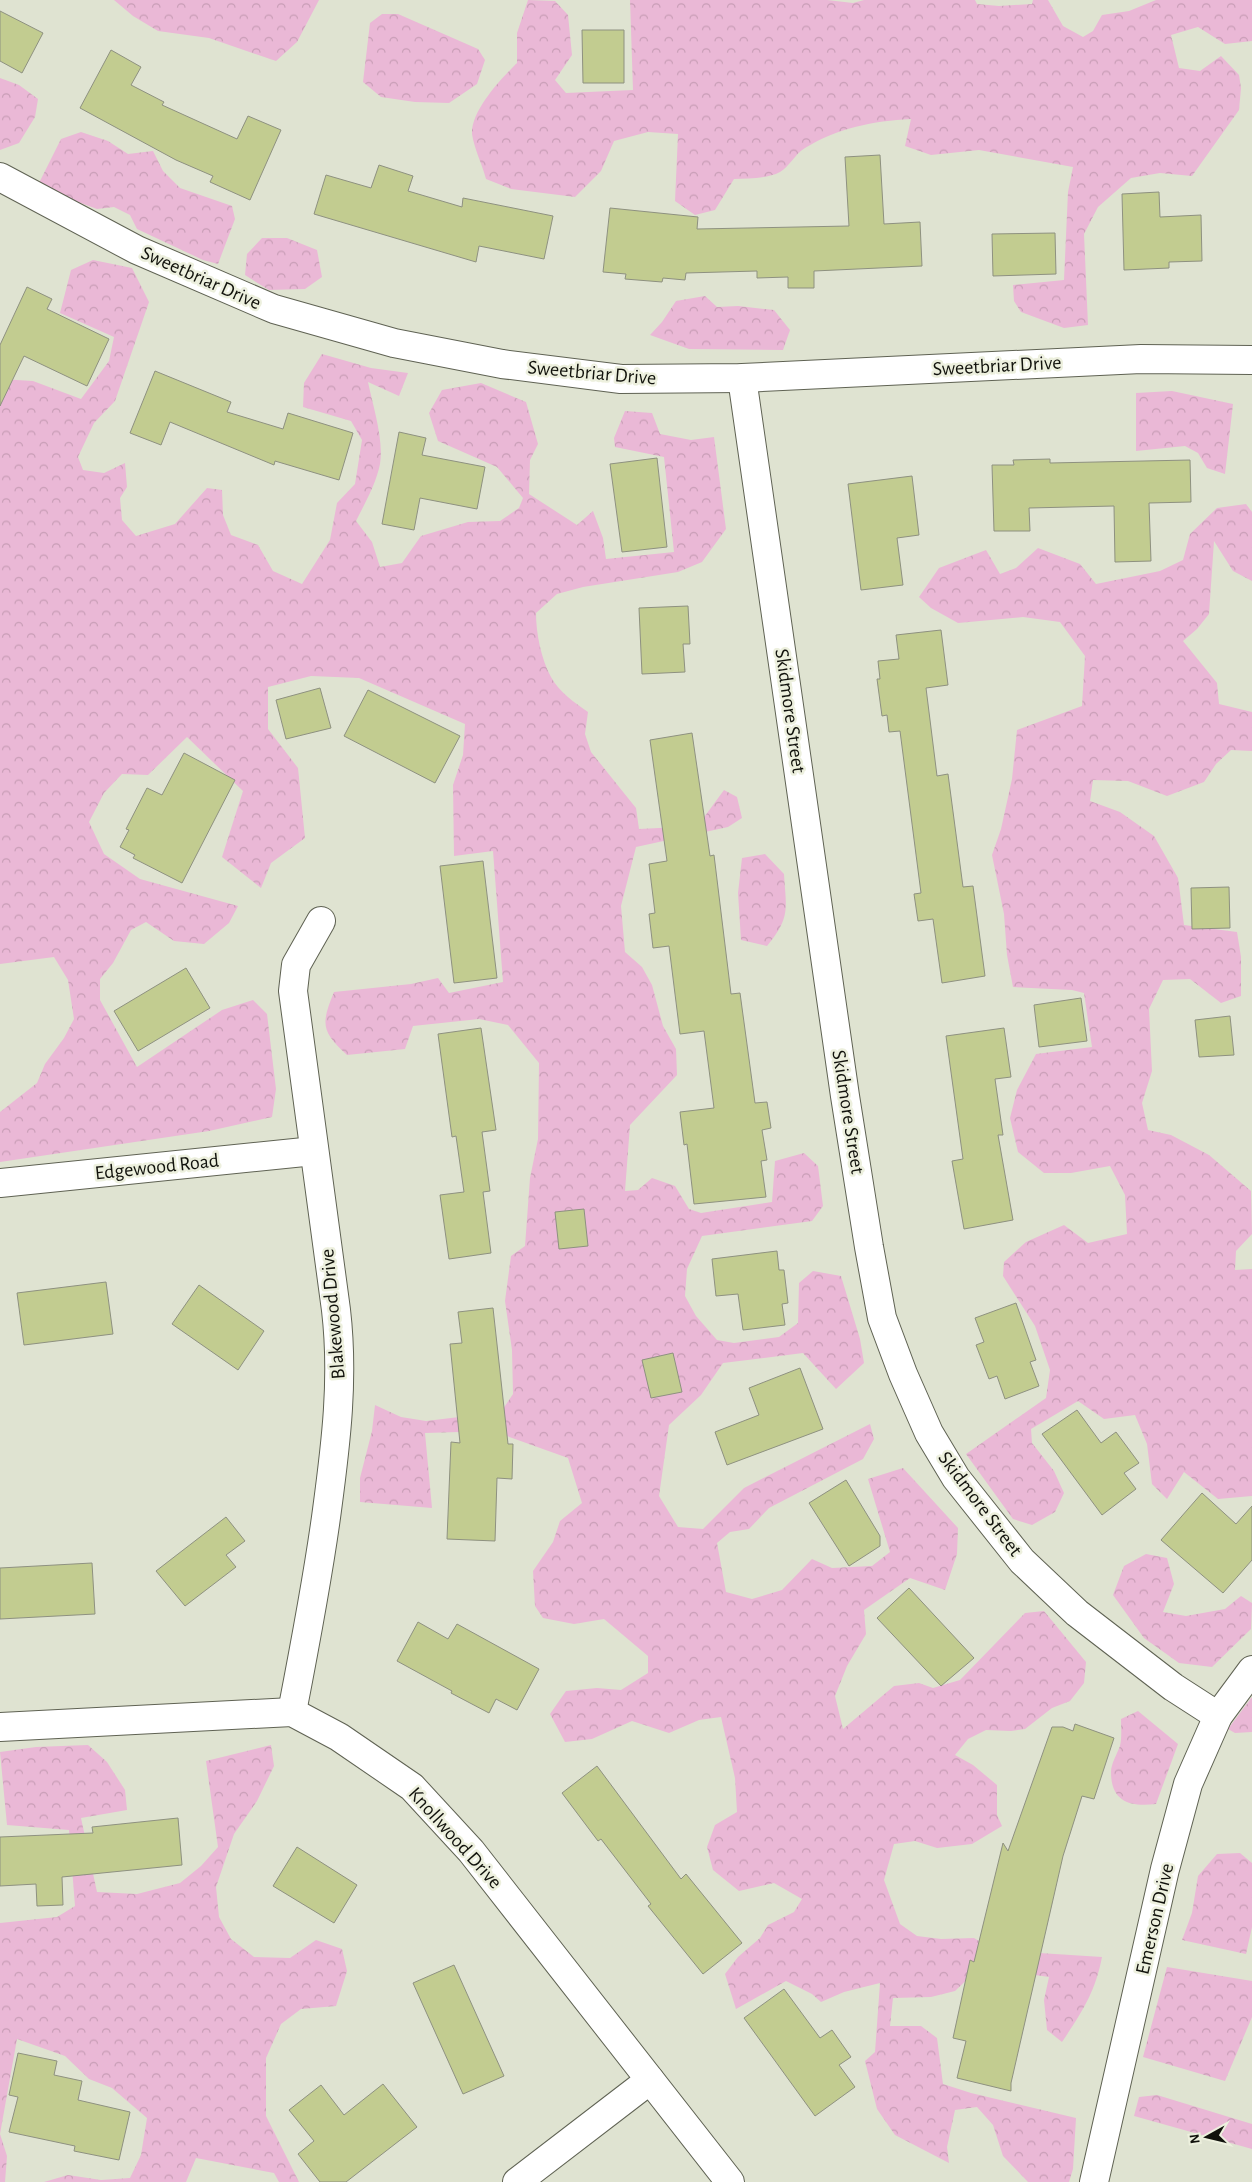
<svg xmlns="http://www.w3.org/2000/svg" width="1252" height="2182" viewBox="0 0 1252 2182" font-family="'Alegreya Sans',sans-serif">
<defs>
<pattern id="forest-crowns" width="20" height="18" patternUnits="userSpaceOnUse" patternTransform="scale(1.25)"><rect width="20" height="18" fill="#eab8d6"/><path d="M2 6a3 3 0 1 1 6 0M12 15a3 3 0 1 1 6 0" fill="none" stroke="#c89db6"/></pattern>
</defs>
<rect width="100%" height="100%" fill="#dfe3d1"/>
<g fill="url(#forest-crowns)">
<path d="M114,0h205l-22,42 -21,19 -67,-23 -51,-7 -25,-15z"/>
<path d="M528,0l27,1 13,14 4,40 -17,25 11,13 67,-3 -3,-90h197l26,3 11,-3h111l2,4 22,2 33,-2 1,-4h15l15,26 20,11 10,-6 9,-16 27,-4 27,-11h96v41l-27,3 -27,-17 -27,8 8,33 21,3 21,-15 18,19 2,13 -2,22 -47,66 -32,-3 -29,5 -33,29 -14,27 4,91 -24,3 -43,-16 -7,-11 -1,-16 51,-5 4,-88 5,-25 -94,-17 -48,5 -26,-9 6,-27c-38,2 -73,9 -106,29 -10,6 -16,19 -25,24 -13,7 -32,6 -46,7l-19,31 -20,5 -20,-14 3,-67 -30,-2 -34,9 -13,30 -26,26 -64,-8 -25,-10c-4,-15 -12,-31 -14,-45 -1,-24 30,-56 45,-71v-30z"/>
<path d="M382,14h16l80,35 7,11 -8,24 -28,19 -34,-1 -34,-5 -18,-15 7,-59z"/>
<path d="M0,78l19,7 19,14 -3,18 -16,26 -19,7z"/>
<path d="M81,132l27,9 20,13 25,-3 10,20 17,17 52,18 3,13 -17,45 -15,-4 -66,-31 -7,-14 -16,-8 -17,2 -60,-22 24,-48z"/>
<path d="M262,238h25l30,12 5,27 -17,12 -36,1 -24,-15 2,-21z"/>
<path d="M93,260l39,8 17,34 -34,99 -21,22 -16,34 5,13 21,3 21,-10 2,24 -7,11 2,22 14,16 39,-12 32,-36 15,2 1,25 8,20 27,10 15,26 29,13 28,-44 7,-37 18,-19 7,-44 -11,-19 -48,-14 1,-24 18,-29 49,14 37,5 -9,23 -31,-14c5,24 16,58 12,82 -4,20 -15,39 -24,57l16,21 8,25 22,-4 19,-27 47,-14 32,-1 19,-13 4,-10 -26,-31 -59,-26 -9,-28 13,-23 39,-7 45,19 12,42 -8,16 -1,34 48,31 16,-14 10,27 3,21 68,-7 -10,-95 -49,-10 -1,-9 11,-27 27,2 8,21 31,6 23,-3 12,92 -24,33 -24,10 -95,15 -26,7 -21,19c0,20 5,46 15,64 8,15 24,26 37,35l-3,22 6,18 45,56 3,21 40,-2 23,-7 22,-30 13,7 5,21 -14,9 -92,20 -15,59 4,46 17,15 10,18 11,41 13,23 1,26 -47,50 -5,66 13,-1 14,-12 23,8 14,23 12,4 71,-11 3,-41 29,-8 14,13 5,40 -11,15 -110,15 -15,33 -2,27 11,20 21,24 17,3 45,-6 19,-14 1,-40 14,-12 28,5 19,63 4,24 -28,26 -33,-36 -80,10 -22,32 -32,30 -10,71 19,31 25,2 41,-41 126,-64 4,15 -11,20 -94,49 -20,21 -19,3 -13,11 9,49 26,7 30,-9 30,-31 20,9 40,-2 18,-14 -22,-73 35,-11 55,60 -1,26 -12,36 -35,-12 -46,32 2,24 -19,32 -12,30 8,33 51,-43 25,-3 14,5 27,-8 65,-67 19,-2 42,51 -2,21 -14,18 -18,7 -27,21 -14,2 -25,-1 -18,9 -13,16 18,10 24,20v30l5,11 -30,18 -35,4 -22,-7 -21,3 -10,36 16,44 17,12 24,3 33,-1 20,12 108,7c-7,36 -20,55 -40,85l-15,-12 -3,-30 5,-23 -69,-10 -25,24 -24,6 -38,1 -3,28h31l16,12 6,46 28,9 105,25 -3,51 -4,13h-41l-25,-26 -10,-31 -16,-18 -22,3 -8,37 2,16 -54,-28 -18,-26 -12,-48 10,-9 5,-69 -36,9 -23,10 -9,-8 -26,-13 -50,28 -11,-35 13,-17 22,-19 8,-13 26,-13 8,-13 -28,-16 -35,8 -26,-21 -6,-23 8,-22 22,-13 -2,-34 -14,-61 -22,3 -30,13 -37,-12 -40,18 -27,3 -15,-28 16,-23 31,-3 24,2 27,-17v-17l-44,-37 -30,5 -31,-6 -8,-12 -2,-35 20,-29 7,-21 22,-18 -14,-45 -75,-27 -68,2 7,75 -72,-6v-24l12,-47 3,-26 26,12 25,4 75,-9 12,-18 -1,-44 -7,-49 6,-45 14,-10 5,-68 8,-39 1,-76 -31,-38 -29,-6 -66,7 -8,23 -58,6c-26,-24 -26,-31 -13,-63l77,-8 27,-6 11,15 54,-11 -10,-131 -39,5 -1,-71 10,-30 2,-31 -106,-46 -48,-2 -43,11v42l30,39 7,70 -34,25 -10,25 -39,-31 21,-66 -56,-54 -39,38 -26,-1 -18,19 -15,29 15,32 36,25 98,27 -9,17 -25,21 -30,-3 -28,-19 -15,8 -18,33 -13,16v21l37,67 85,-57 31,-10 14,14 9,75 -4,28 -63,14 -209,31v-50l37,-29 8,-19 19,-26 10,-19 -6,-39 -14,-23 -54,7v-585l33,2 48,18 28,-38 5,-24 -54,-24 11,-43z"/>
<path d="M705,296l12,11 21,-1 36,4 16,20 -7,20 -94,-1 -39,-14 12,-13 14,-21z"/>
<path d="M1172,391l61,13 -8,70 -18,-6 -9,-15 -13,-7 -49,5v-58z"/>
<path d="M1246,504l6,8v69l-19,-10 -19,-30 -5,73 -12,15 -14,12 34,42 2,21 33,8v39l-21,-1 -15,14 -12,18 -37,14 -39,-15 -35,-1 -3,21 30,11 34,24 24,42 6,47 53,7 4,25v39l-20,7 -31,-24 -27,1 -14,29 3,62 -10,32 6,27 23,5 38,20 42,36 1,43 -16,17 -1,19 17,-1v227l-34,3 -34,-27 -17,27 -15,-15 -5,-40 -12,-29 -31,4 -26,-18 -47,28 1,14 22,28 10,22 -9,19 -23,13 -19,-6 -47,-65 80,-56 4,-28 -15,-44 -32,-50 1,-14 22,-20 38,-17 24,18 39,-9 -2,-39 -15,-29 -39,7h-27l-26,-21 -8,-34 7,-28 19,-36 56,-7 -8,-54 -12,-3 -59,-3 -6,-32 -3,-41 -12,-59 9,-26 11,-50 5,-49 65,-24 3,-50 -25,-34 -37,-5 -65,6 -27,-15 -12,-11 20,-29 47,-18 14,24 16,-6 22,-20 42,16 16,20 64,-13 23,-11 7,-26 27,-26z"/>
<path d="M765,854l19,20c2,34 7,43 -17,72l-26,-6 -3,-47 4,-35z"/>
<path d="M1146,1554l21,4 7,26 -11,28 23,4 39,-7 16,-13 11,7 -1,26 -39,38 -33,-4 -35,-25 -31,-43 11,-29z"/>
<path d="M1252,1697v35l-17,1 -7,-4z"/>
<path d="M1138,1711l40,33 -22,60c-26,3 -45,-2 -45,-32 0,-8 6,-18 9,-26 2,-8 1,-19 1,-27z"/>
<path d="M88,1745l19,17 18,28 2,20 -46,8 16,74 40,2 43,-11 21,-17 17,-19 -12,-86 65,-16 3,21 -17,35 -23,33 -18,53 3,30 12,22 23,18 36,1 26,-18 26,9 5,22 -11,35 -35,3 -20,15 -15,34v58l33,66h-20l-5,-9 -78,-15 -10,24h-142l24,-7 33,5 29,-2 11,-23 6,-37 -35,-30 -23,-9 -24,-23 -48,-17 -17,95 7,22 -2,26h-5v-259l57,-6 18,-11 -6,-76 -62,-5 -7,-73 36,-5z"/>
<path d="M1240,1853l12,10v64l-6,27 -64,-14 10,-27 6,-37 19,-22z"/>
<path d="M1167,1967l85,14v36l-27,64 -82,-24z"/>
<path d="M1157,2095l95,29v25l-118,-33 5,-19z"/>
</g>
<g fill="#c2cc90" stroke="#8e9180">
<path d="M0,11l43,22 -21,40 -22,-12z"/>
<path d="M582,30h42v53h-41z"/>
<path d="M111,50l30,17 -10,18 33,17 -2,3 75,34 11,-23 33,14 -31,70 -40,-18 3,-6 -37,-16 -96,-52z"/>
<path d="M880,155l4,69 36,-2 2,44 -108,5v17h-26v-11l-31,1v-7l-71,2 -1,7 -22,-2 -1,4 -37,-3 1,-5 -23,-2 7,-64 88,9 -1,12 152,-3 -4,-69z"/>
<path d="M379,165l34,11 -5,15 54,16 1,-9 90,18 -9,43 -65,-13 -3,16 -162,-48 12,-39 45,13z"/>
<path d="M1159,192l1,25 41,-2 1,46 -33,1v6l-45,2 -2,-76z"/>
<path d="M1055,233l1,41 -63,2 -1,-42z"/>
<path d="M27,287l25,12 -5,10 62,30 -22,47 -63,-30 -24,50v-61z"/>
<path d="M155,371l76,31 -4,10 56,17 5,-16 65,20 -14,47 -64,-19 -1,4 -104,-43 -9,23 -31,-12z"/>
<path d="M399,432l27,6 -4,17 63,12 -8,42 -57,-11 -6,32 -32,-6z"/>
<path d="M657,458l10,89 -45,5 -12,-88z"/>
<path d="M1050,459v4l140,-3 1,42 -42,1 2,58 -36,1 -1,-56 -85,2 1,23h-36l-2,-66h22l-1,-5z"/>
<path d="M912,476l7,59 -22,3 6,47 -42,5 -13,-106z"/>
<path d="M688,606l2,38h-7l2,28 -43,2 -3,-66z"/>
<path d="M941,630l7,55 -22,3 11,88 11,-2 15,113 10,-1 12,90 -43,7 -9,-64 -15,2 -4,-27 7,-1 -21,-162 -11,1 -2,-17 -5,1 -5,-37h3l-2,-18 21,-2 -3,-24z"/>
<path d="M320,688l11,40 -45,11 -10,-39z"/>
<path d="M368,690l92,46 -25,47 -91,-47z"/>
<path d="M692,733l18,123 4,-1 17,139 9,-1 15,110 12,-1 4,26 -9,2 5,30 -6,1 5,36 -72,7 -7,-60 -3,1 -4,-33 34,-4 -10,-77 -24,3 -11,-88 -16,2 -4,-34 6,-1 -6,-49 18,-3 -17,-121z"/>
<path d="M184,753l51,27 -53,103 -49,-25 2,-3 -15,-8 9,-17 -3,-1 21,-41 15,7z"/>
<path d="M483,861l14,117 -43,5 -14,-117z"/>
<path d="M1229,887l1,41 -38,1 -1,-41z"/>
<path d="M186,968l24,40 -72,43 -24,-40z"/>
<path d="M1081,998l6,43 -48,6 -5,-42z"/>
<path d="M1230,1016l4,39 -35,2 -4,-37z"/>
<path d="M481,1028l15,102 -14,2 8,59 -7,1 8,61 -42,6 -9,-64 24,-3 -8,-56 -4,1 -14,-103z"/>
<path d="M1004,1028l7,49 -16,2 8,56h-5l15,85 -49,9 -12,-68 11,-2 -17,-123z"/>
<path d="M584,1209l4,37 -29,3 -4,-37z"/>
<path d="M777,1251l2,19h5l4,33 -6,1 3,21 -42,5 -5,-36 -22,2 -4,-37z"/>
<path d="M106,1282l7,52 -89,11 -7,-52z"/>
<path d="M199,1285l65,46 -26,39 -66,-46z"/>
<path d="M1016,1303l20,57 -6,2 9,24 -34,13 -8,-23 -8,3 -13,-34 8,-3 -9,-24z"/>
<path d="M493,1308l15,136h5l-1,35 -15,-1 -2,63 -48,-2 4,-97 9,1 -10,-99 12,-1 -4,-31z"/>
<path d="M673,1353l9,39 -31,6 -9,-38z"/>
<path d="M800,1368l23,61 -96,36 -12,-33 44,-17 -10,-27z"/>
<path d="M1077,1410l24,33 15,-11 23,31 -15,10 12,16 -34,26 -60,-81z"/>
<path d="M846,1480l34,56v10l-31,20 -40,-63z"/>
<path d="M1202,1493l34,31 16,-18v54l-29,33 -62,-53z"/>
<path d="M226,1517l19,24 -19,14 10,12 -51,39 -29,-35z"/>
<path d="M92,1563l3,51 -95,5v-51z"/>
<path d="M909,1588l65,70 -33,28 -64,-68z"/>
<path d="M418,1622l30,17 9,-15 82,45 -22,41 -21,-11 -7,14 -38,-20 1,-2 -55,-30z"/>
<path d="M1075,1724l39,14 -20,61 -12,-3 -19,60 -52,227v8l-54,-13 9,-37 -13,-3 17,-78 4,2 29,-119 5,8 44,-124h11l10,4z"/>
<path d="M597,1766l84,113 5,-5 56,69 -39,31 -55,-68 3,-2 -50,-65 -3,2 -36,-48z"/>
<path d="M178,1818l4,47 -120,12 1,28 -26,1 -1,-22 -36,2v-49l93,-4 -1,-6z"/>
<path d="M297,1847l60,38 -23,38 -61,-37z"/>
<path d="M454,1965l50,111 -41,18 -50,-111z"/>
<path d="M784,1989l36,49 12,-8 19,27 -12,8 16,22 -40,29 -71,-98z"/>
<path d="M18,2053l39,8 -3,14 28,6 -4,19 52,12 -11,48 -45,-9 1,-5 -66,-14 9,-35 -9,-2z"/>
<path d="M383,2084l34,43 -71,55h-26l-22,-28 16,-13 -25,-31 32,-25 23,30z"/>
</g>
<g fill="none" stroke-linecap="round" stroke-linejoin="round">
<g stroke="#5f6253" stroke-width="30">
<g id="street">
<path d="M742,378l103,718 24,151 13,71 21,56 26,59 27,45 66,83 55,52 96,74 45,29"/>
<path d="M0,1183l314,-32"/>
<path d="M292,1712c13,-67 26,-134 35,-202 9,-67 17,-132 9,-200l-43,-319 3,-26 25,-44"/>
<path d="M0,1727l292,-15 47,25 73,50 59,64 259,331"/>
<path d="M517,2182l133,-102"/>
<path d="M1094,2182l71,-313 23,-85 30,-68 34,-46"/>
</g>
</g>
<g stroke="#5f6253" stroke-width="30">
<path id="secondary" d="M0,177l137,73 137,59 120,34 108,21 119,15 121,-1 399,-19 111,1"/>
</g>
<use href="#street" stroke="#fff" stroke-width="28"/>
<use href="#secondary" stroke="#fff" stroke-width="28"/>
</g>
<g text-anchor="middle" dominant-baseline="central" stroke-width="5" stroke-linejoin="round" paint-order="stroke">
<g font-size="20" fill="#11120c" stroke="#edf0de">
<text transform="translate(201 278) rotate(24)">Sweetbriar Drive</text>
<text transform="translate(997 366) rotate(-3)">Sweetbriar Drive</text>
<text transform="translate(592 373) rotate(5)">Sweetbriar Drive</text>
<text transform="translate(790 711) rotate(82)">Skidmore Street</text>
<text transform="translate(848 1112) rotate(81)">Skidmore Street</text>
<text transform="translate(157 1167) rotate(-6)">Edgewood Road</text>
<text transform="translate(333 1314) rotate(-95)">Blakewood Drive</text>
<text transform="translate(980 1504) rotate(53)">Skidmore Street</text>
<text transform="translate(455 1838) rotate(48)">Knollwood Drive</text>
<text transform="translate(1155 1919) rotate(-77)">Emerson Drive</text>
</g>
</g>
<g transform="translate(1207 2137) rotate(262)" stroke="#edf0de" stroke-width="4" paint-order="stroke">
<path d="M0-4L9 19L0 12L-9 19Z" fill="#11120c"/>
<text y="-8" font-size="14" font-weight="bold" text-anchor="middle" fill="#11120c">N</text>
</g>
</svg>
